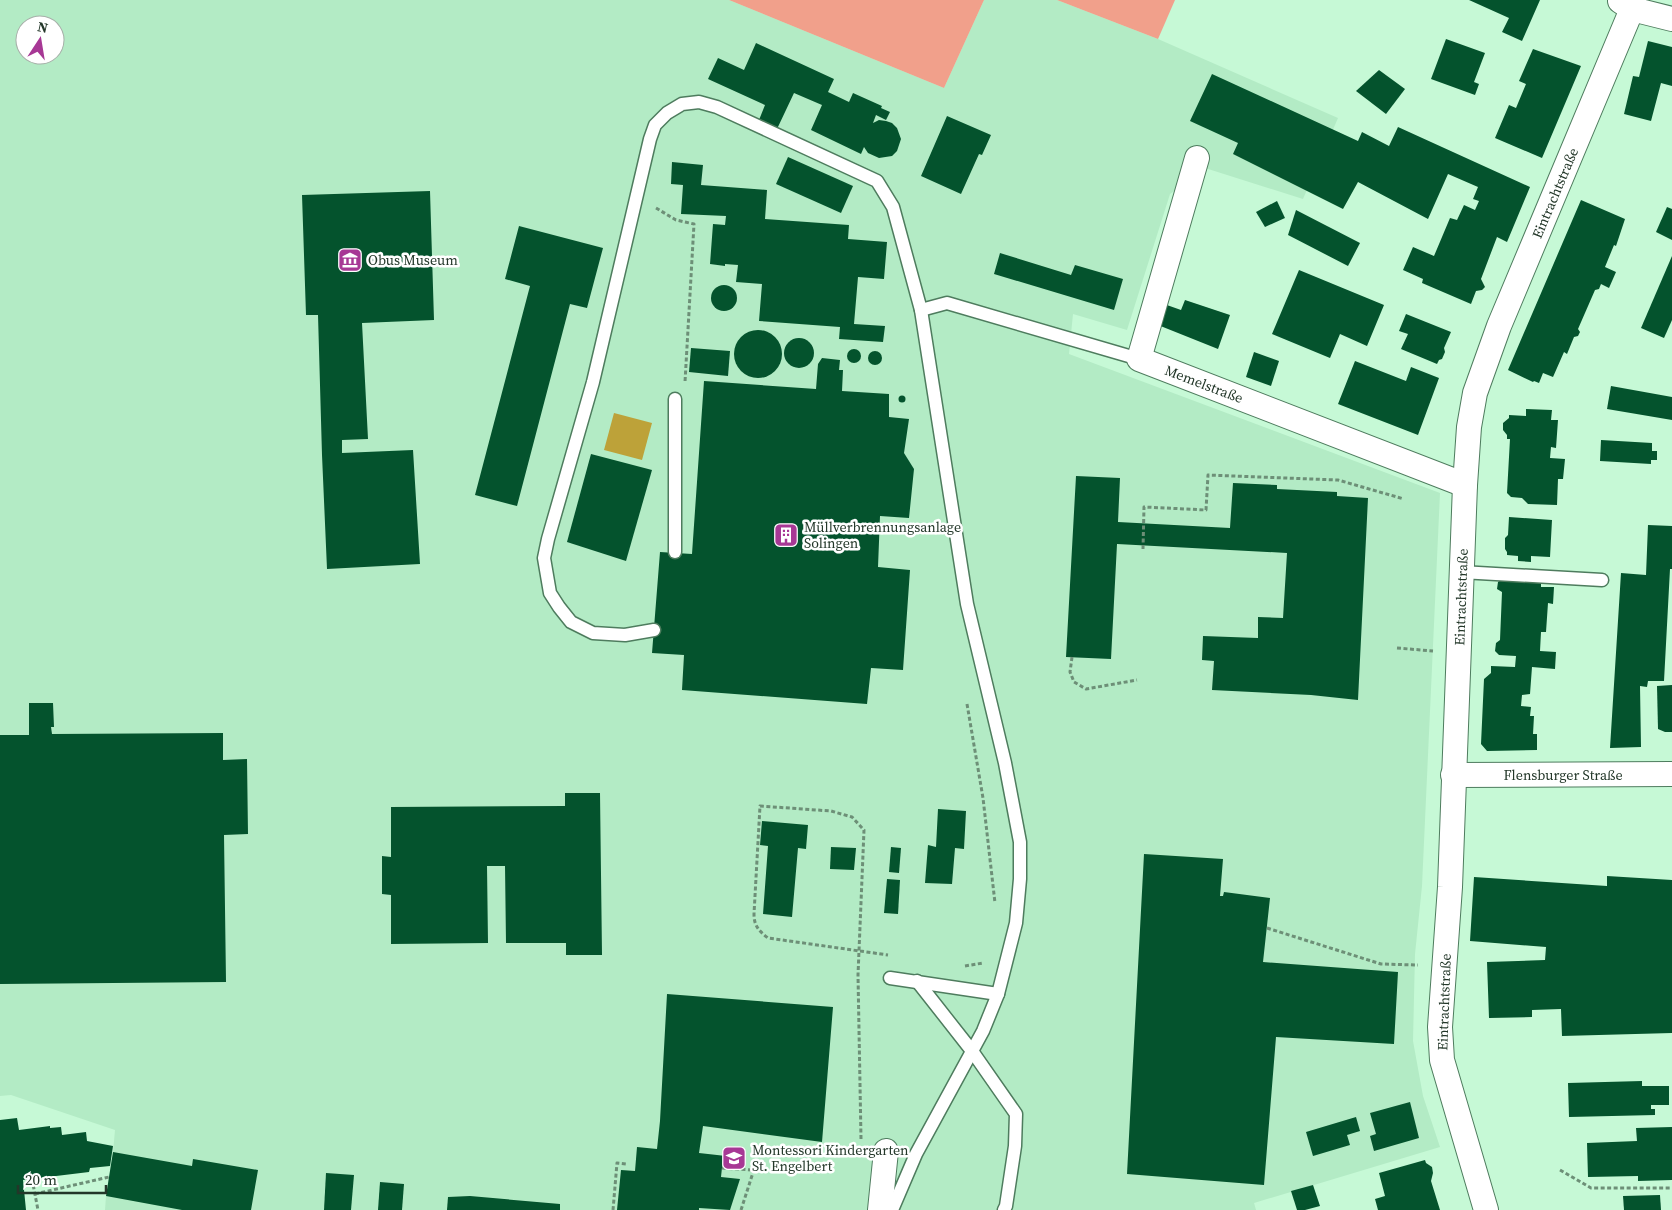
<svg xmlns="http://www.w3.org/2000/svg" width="1672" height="1210" viewBox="0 0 1672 1210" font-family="'Source Serif 4',serif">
<rect width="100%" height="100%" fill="#c6f9d6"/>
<path fill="#b3ebc5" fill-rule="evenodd" d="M0,0h729l215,88 40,-88h73l101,39 180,79 -35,81 -98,-31 -35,26 -43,136 -54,-16 -4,40 371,139 -18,393 -7,68 -2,87 10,55 17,51 -186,56 2,7h-1151l1,-14 7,-44 2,-22 -104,-35 -11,1zM25,25h30v30h-30z"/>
<g fill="#f1a08b">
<path d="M729,0h255l-40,88z"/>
<path d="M1057,0h118l-17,39z"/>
</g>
<path fill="#bda239" d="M614,413l38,10 -10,37 -38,-10z"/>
<g fill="#04532d">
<path d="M1469,0h71l-18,41 -20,-9 7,-14z"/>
<path d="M1446,39l39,14 -11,29 5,2 -4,11 -44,-16z"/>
<path d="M1648,41l24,6v39l-11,-3 -10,38 -27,-7 9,-38 6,1z"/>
<path d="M756,43l78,36 -6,13 21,10 4,-9 29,13 -1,2 9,4 -4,8 -10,-5 -3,8 6,-3 7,1 6,2 5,5 4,11 -4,12 -5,5 -13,2 -11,-5 -4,-6 -3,7 -50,-24 11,-25 -28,-12 -17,36 -18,-9 6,-15 -57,-26 10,-21 26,12z"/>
<path d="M1533,49l48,17 -39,92 -47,-20 14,-33 7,3 10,-24 -7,-3z"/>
<path d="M1379,70l26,19 -19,25 -30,-23z"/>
<path d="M1212,74l146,67 4,-9 27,14 9,-19 132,60 -23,55 -10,-5 -16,42 4,8 -3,3 -6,1 -5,13 -49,-21 1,-4 -20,-9 10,-23 21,9 16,-38 7,2 7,-15 11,5 4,-9 -6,-2 5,-12 -30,-13 -20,45 -70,-37 -15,27 -110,-55 5,-11 -48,-22z"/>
<path d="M947,116l44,19 -9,20 -3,-1 -18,40 -40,-18z"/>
<path d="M788,157l65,29 -12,27 -65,-29z"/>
<path d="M672,162l31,3 -2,20 66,5 -2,29 84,6 -1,14 39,3 -3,37 -26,-2 -4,47 31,2 -2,16 -44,-3 1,-12 -81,-6 3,-37 -26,-2 2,-17 -13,-1v2l-15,-2 3,-40 12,1 1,-9 -45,-2 2,-29 -12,-1z"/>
<path d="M430,191l4,129 -72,3 6,116 -26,1v13l71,-3 7,114 -93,5 -5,-114 -4,-140h-12l-4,-120z"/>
<path d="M1581,200l44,19 -9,27 -2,-1 -9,22 11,5 -7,16 -8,-4 -2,5 -4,1 -17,39 2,3 -2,4 -4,1 -7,17 -3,-2 -11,25 -10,-4 -4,10 -5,-2 -1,1 -25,-12z"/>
<path d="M1277,201l8,17 -20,9 -9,-15z"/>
<path d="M1667,207l5,2v31l-16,-8z"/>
<path d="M1296,210l64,33 -12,23 -60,-31z"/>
<path d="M519,226l84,22 -16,60 -17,-4 -53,202 -42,-11 55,-209 -25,-7z"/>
<path d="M1000,253l71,22 4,-10 48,14 -9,31 -120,-36z"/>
<path d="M1672,256v64l-8,18 -23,-10z"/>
<path d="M1299,270l85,35 -17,41 -27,-12 -10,24 -58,-24z"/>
<circle cx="724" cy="298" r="13"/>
<path d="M1185,300l45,15 -12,34 -60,-24 6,-21 17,6z"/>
<path d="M1406,314l45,18 -7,16 1,4 -3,7 -3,1 -2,4 -36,-15 7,-15 -9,-3z"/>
<circle cx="758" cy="354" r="24"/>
<circle cx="799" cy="353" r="15"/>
<path d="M691,348l39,3 -2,25 -39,-4z"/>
<circle cx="854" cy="356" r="7"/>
<circle cx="875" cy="358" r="7"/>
<path d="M1254,352l25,9 -8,25 -25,-9z"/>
<path d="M822,358l18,2 -1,10h4l-1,21 47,3v23l20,2 -5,34 10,16 -5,49 -29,-2 -2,51 32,3 -7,100 -32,-2 -4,36 -185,-14 2,-35 -32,-2 8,-101 32,2 12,-173 112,8 2,-25z"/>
<path d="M1355,361l51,20 5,-14 28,11 -21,57 -80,-31z"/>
<path d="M1611,386l61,11v23l-65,-11z"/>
<circle cx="902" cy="399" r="3.5"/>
<path d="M1526,409l26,1 -1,10h7l-2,28 -5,-1 -1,11 15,1 -2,20h-5l-1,26 -29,-1 -6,-6 -11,-1 -4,-4 3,-54h-3v-4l-4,-5v-7l6,-5v-3l17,1z"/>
<path d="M1601,440l51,3v8h5v9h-6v4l-51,-3z"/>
<path d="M591,454l61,16 -26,91 -59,-19z"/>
<path d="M1076,476l44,2 -2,44 112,6 3,-45 44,2v4l60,3v4l31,2 -10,202 -47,-5 -99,-5 2,-29 -12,-1 1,-24 55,2v-21l25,1 4,-65 -170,-9 -6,115 -45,-2z"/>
<path d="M1509,517l43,3 -2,37 -19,-1v6l-13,-1v-5l-11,-1v-3l-2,-3v-11l3,-3z"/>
<path d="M1648,525l24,1v43h-2l-6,112h-16l-1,6 -7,-1 1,61 -31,1 11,-175 25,2z"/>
<path d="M1503,578l38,4v5h13l-1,17 -5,-1 -2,29h-5l-1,19 16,1 -1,17 -23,-2 -2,27 -8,1 -1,11 10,1 -1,9h4l-1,18h4v16l-50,1 -6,-7 3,-65 7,-6v-7l24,1 1,-11 -17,-1 -4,-4 1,-8 4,-3 2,-48 -5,-3 1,-7z"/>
<path d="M1672,685v47h-7l-7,-3 -1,-43z"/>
<path d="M29,703h24l1,24h-3l1,7 171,-1v27l24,-1 1,75 -24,1 2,147 -226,2v-249h29z"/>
<path d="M565,793h35l2,162h-36v-12h-60l-1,-77h-18l1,77 -97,1v-49l-9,-1v-38l9,1v-50l174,-1z"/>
<path d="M938,809l28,2 -2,38 -9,-1 -3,36 -27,-1 3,-38 8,2z"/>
<path d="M762,821l46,4 -2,24 -8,-1 -6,69 -29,-3 5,-68 -8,-1z"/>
<path d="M831,847l25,1 -2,22 -24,-1z"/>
<path d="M891,847l10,1 -2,25 -10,-1z"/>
<path d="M1144,854l79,5 -3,37h3l1,-4 46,6 -7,64 135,10 -4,72 -118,-7 -12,148 -137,-11z"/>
<path d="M1607,876l65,4v153l-110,3 -1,-27 -29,1v7l-43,1 -2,-56 58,-2 1,-13 -76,-6 4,-64 133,9z"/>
<path d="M887,879l13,1 -2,34 -14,-1z"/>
<path d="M667,994l166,13 -11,135 -119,-16 -4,27 45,5 -1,2 -20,-2 -2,19 19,2 -10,31 -31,-2v2h-82l4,-40 14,1 2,-24 20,2 3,-28z"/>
<path d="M1642,1081v5h27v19h-18v4h4v6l-86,2 -1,-34z"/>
<path d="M1410,1102l9,36 -45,13 -4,-15 6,-2 -6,-21z"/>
<path d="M1356,1117l4,14 -13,4 3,10 -37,11 -7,-24z"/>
<path d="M17,1118l2,12 31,-4v2l11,-1 1,8 24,-3 1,9 26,5 -3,20 -20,2 -1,4 -66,8 3,30h-26v-90z"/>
<path d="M1672,1127v53l-34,1v-5l-50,1 -1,-34 50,-2 -1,-13z"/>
<path d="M113,1152l79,14 1,-7 65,11 -7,40h-69l-76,-14z"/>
<path d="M1425,1160l1,3 6,4 1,6 -2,8 9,29h-62l-3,-11 10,-3 -6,-23z"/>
<path d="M326,1173l28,2 -3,35h-27z"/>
<path d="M380,1182l24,2 -2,26h-24z"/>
<path d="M1313,1185l7,21 -15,4h-8l-6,-19z"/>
<path d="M1660,1195l1,15h-37l-1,-14z"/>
<path d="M470,1196l90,8v6h-113l1,-13z"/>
</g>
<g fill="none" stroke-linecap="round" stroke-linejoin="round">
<g stroke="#4e7c5e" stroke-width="15">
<g id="lane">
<path d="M921,310l26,-7 192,56"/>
<path d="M675,399v153"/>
<path d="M1461,572l141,8"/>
<path d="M654,630l-29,5 -32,-2 -22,-11 -12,-15 -9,-14 -6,-35 4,-19 45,-157 57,-243 5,-14 12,-12 15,-9 17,-2 18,5 160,74 16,26 28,103 46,294 38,159 15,79v37l-4,44 -18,71 -15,37 -67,123 -24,56"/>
<path d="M890,978l108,16"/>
<path d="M917,981l55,70 44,63 -1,32 -9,60 -2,4"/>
</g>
</g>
<g stroke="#4e7c5e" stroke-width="26">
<g id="street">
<path d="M1620,1l12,8 40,10"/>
<path d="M1197,158l-58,201 326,126"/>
<path d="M1453,775l219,-1"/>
<path d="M880,1210l6,-59"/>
<path d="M1486,1210l-44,-150 -2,-33 10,-140 15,-402 4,-58 6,-34 24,-67 133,-317"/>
</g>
</g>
<g stroke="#6d8f77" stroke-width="3" stroke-dasharray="4 2.5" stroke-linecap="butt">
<path d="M656,208l20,12 18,4 -9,158"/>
<path d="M1143,549l1,-42 62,3 2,-35 130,5 66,19"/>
<path d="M1397,648l36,3"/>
<path d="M1072,657l-2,15 4,10 12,7 51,-9"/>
<path d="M967,704l16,94 12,105"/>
<path d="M1267,928l114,36 37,1"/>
<path d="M965,966l18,-3"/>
<path d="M861,1139l-3,-164 6,-145 -12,-13 -21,-6 -71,-5 -6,108c0,12 5,17 14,24l120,17"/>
<path d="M722,1168l31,2"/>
<path d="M1560,1170l31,18h81"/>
<path d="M32,1179l6,31"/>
<path d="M35,1194l74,-17"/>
<path d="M613,1210l4,-47 9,1"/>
<path d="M741,1210l16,-50"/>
</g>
<use href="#lane" stroke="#fff" stroke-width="12"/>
<use href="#street" stroke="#fff" stroke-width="24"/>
</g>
<defs>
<g id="museum-square" transform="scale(1.25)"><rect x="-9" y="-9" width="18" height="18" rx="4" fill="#a73895" stroke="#fff"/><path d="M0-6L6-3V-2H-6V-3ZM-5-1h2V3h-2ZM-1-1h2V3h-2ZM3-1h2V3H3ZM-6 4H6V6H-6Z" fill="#fff"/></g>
<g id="building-square" transform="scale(1.25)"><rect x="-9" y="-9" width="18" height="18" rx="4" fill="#a73895" stroke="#fff"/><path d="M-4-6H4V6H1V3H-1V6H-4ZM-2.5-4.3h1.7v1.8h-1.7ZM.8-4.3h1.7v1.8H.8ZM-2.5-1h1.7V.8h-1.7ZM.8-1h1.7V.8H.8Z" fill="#fff"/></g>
<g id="school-square" transform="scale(1.25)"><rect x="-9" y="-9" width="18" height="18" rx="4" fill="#a73895" stroke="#fff"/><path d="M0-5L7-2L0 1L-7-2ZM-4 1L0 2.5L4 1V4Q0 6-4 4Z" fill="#fff"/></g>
</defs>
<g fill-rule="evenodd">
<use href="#museum-square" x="350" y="260"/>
<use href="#building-square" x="786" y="535"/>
<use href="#school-square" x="734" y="1158"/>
</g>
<g text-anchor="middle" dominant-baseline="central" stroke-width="5" stroke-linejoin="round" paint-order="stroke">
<g font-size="14" fill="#233729" stroke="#fff">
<text transform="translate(1555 193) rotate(-67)">Eintrachtstraße</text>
<text transform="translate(1204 384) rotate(21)">Memelstraße</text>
<text transform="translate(1461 597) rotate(-88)">Eintrachtstraße</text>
<text x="1563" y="775">Flensburger Straße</text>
<text transform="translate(1444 1002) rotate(-88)">Eintrachtstraße</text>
</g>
<g font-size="14" fill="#233729" stroke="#fff" text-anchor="start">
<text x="368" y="260">Obus Museum</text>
<text x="804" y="527">Müllverbrennungsanlage<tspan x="804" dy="16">Solingen</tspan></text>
<text x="752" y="1150">Montessori Kindergarten<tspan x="752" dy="16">St. Engelbert</tspan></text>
</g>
</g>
<g transform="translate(40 40) rotate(12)"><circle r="24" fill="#ffffff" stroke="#a7afa9"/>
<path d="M0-4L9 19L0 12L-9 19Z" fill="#a73895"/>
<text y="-8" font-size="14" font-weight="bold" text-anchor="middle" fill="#233729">N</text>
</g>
<path d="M18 1185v8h88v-8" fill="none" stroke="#233729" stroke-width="2.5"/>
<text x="25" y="1185" font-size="15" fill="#233729" stroke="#ffffff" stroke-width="4" paint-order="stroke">20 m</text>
</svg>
